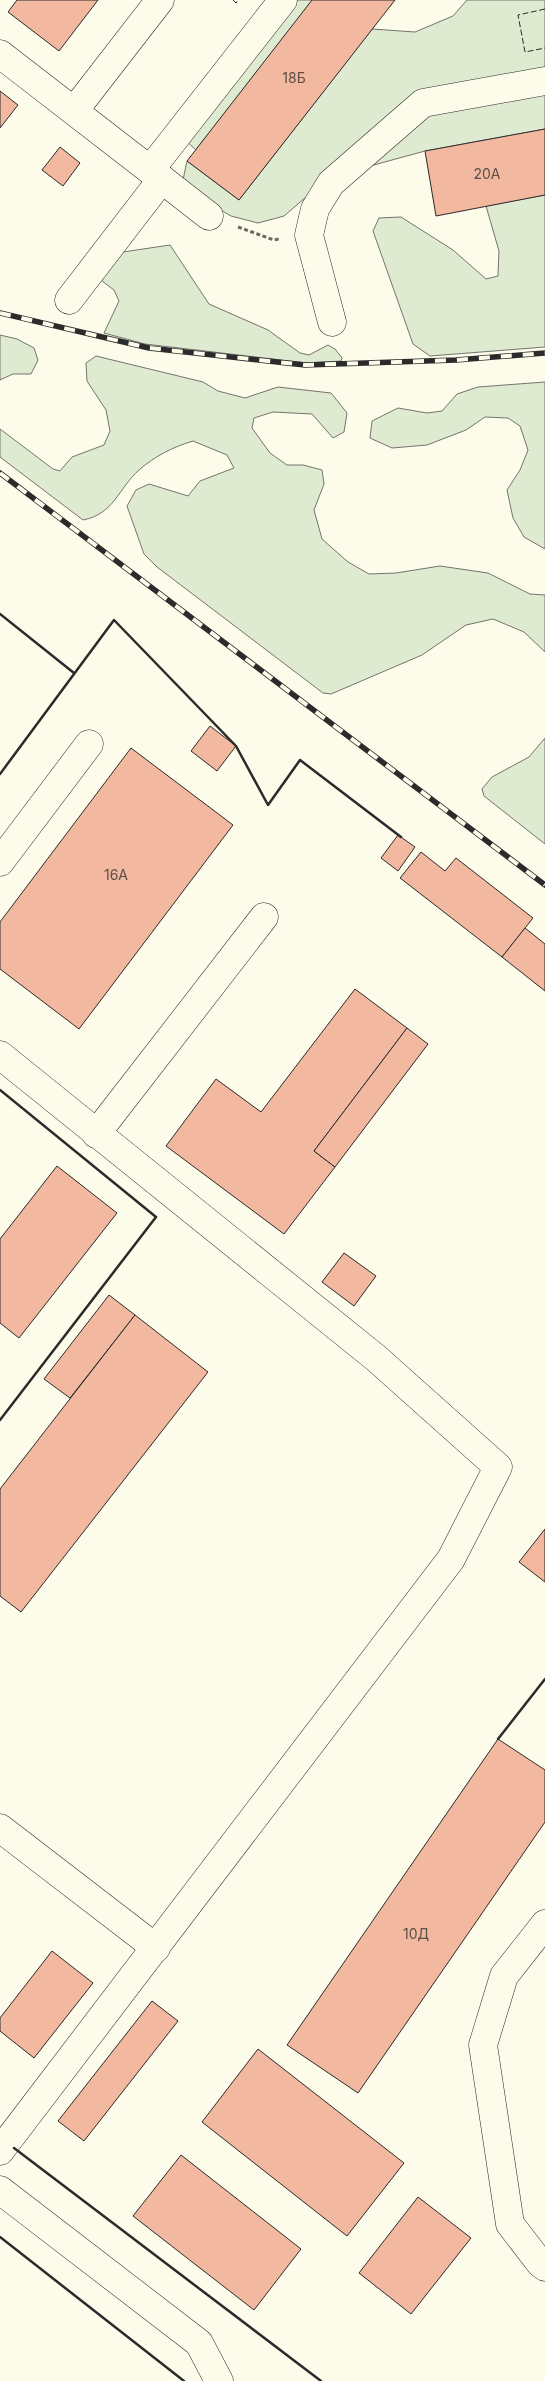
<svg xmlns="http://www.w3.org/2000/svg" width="545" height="2381" viewBox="0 0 545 2381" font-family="Inter,sans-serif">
<rect width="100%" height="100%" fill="#fdfbea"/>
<g fill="#deebd1" stroke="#74746e">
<path d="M288,0h25l-117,150 -12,-11z"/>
<path d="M467,0h78v129l-120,22 -66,18 -46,22 -29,25 -26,7 -27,-7 -40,-23 -8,-13 4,-19 52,39 133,-171 43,3 38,-16z"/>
<path d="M545,195v152l-115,9 -17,-12 -40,-113 6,-13 22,-1 52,33 33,29 12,-3 1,-25 -13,-45z"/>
<path d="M170,245l39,59 59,26 32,23 9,2 19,-10 7,4 7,9 -1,3 -34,2 -162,-19 -41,-11 15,-32 -5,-11 -12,-9 -1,-8 22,-21z"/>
<path d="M0,335l17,4 17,9 4,12 -7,14h-18l-13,6z"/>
<path d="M96,356l107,26 15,9 27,7 33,-11 53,6 16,20 -3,19 -11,6 -21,-24 -39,-2 -19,6 -2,10 18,25 17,12h16l19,5 2,14 -10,26 8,29 26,23 21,12 27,-1 44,-7 48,7 42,21 15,1v57l-21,-20 -31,-13 -27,6 -44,30 -91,39 -8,-1 -166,-126 -13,-13 -17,-48 9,-16 13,-6 39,12 12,-15 34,-13 -7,-13 -34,-14c-20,6 -38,15 -54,29 -21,19 -25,44 -56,50l-83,-63v-28l53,40 7,2 12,-14 32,-12 6,-14 -4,-21 -19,-29 -1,-18z"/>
<path d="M545,382v167l-21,-12 -11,-19 -6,-28 13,-20 8,-20 -8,-24 -12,-8 -23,-1 -19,13 -39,15 -35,3 -22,-10 2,-17 26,-13 29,5 15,-2 15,-17 21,-7z"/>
<path d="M545,738v106l-61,-48 -2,-7 10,-12 37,-20z"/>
</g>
<g fill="#f2b8a0" stroke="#2b2b2b">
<path d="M17,0h81l-39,51 -51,-39z"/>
<path d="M312,0h83l-156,200 -52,-39z"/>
<path d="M0,91l18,14 -18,23z"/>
<path d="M545,129v66l-109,21 -11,-65z"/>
<path d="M60,147l20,16 -17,23 -21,-16z"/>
<path d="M210,726l26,20 -19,25 -26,-20z"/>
<path d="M131,748l102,77 -154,204 -79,-60v-47z"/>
<path d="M398,835l17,12 -17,24 -17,-13z"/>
<path d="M421,852l24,19 11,-13 77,60 -31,39 -102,-79z"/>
<path d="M525,928l20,16v47l-43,-34z"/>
<path d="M355,989l52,39 -93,123 21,16 -51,67 -118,-88 50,-67 45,33z"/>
<path d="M407,1028l21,16 -93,123 -21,-16z"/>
<path d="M57,1166l60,47 -98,125 -19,-15v-84z"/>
<path d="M344,1253l32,23 -22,30 -32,-24z"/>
<path d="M109,1295l26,20 -65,83 -26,-19z"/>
<path d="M135,1315l73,57 -187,240 -21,-16v-107z"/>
<path d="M545,1529v53l-26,-20z"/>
<path d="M498,1739l47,31v52l-187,271 -71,-48z"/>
<path d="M52,1951l41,32 -59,75 -34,-27v-13z"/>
<path d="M152,2001l26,20 -94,120 -26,-20z"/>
<path d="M258,2049l146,114 -57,73 -145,-114z"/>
<path d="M181,2155l120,94 -47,61 -121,-94z"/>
<path d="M418,2197l53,41 -60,76 -52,-41z"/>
</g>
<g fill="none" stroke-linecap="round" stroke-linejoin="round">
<g stroke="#2b2b2b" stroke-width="29">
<g id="minor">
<path d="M0,54l150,116"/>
<path d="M74,111l86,-111"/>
<path d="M209,216l-59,-46 133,-170"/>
<path d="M69,300l93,-121"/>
<path d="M332,322l-23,-87 6,-26 16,-26 92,-80 122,-22"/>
<path d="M0,862l89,-118"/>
<path d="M0,1055l376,303 122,109 -47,92 -451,592"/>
<path d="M96,1134l168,-217"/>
<path d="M0,1828l156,120"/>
<path d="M545,1924l-41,52 -21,69 27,179 30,39 5,4"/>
<path d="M0,2190l199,153 20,38"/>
</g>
</g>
<path stroke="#6a6964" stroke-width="3" stroke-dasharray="4 2.5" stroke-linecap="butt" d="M238,227l36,13 5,-1"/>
<use href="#minor" stroke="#fdfbea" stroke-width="28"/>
<g stroke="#2b2b2b" stroke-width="5.5">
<g id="rail">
<path d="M0,313l149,35 156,17 151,-5 89,-7"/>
<path d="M0,473l545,412"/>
</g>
</g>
<use href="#rail" stroke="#fdfbea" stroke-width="4" stroke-dasharray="11" stroke-linecap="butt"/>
<g stroke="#2b2b2b" stroke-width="1" stroke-dasharray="6 2.5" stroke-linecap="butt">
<path d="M233,0l3,3 2,-3"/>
<path d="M545,9l-27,6 7,37 20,-4"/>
</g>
<g stroke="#2b2b2b" stroke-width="2.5">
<path d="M0,614l74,59"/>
<path d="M0,774l114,-154 122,126 32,59 32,-45 101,77"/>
<path d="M0,1090l156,127 -156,203"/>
<path d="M498,1739l47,-60"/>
<path d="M14,2148l307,233"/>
<path d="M0,2237l184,144"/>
</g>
</g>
<g text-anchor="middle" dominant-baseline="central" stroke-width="4" stroke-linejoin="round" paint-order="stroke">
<g font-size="14" fill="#5d4e48">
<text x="294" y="77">18Б</text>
<text x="487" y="173">20А</text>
<text x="116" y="874">16А</text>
<text x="416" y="1933">10Д</text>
</g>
</g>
</svg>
